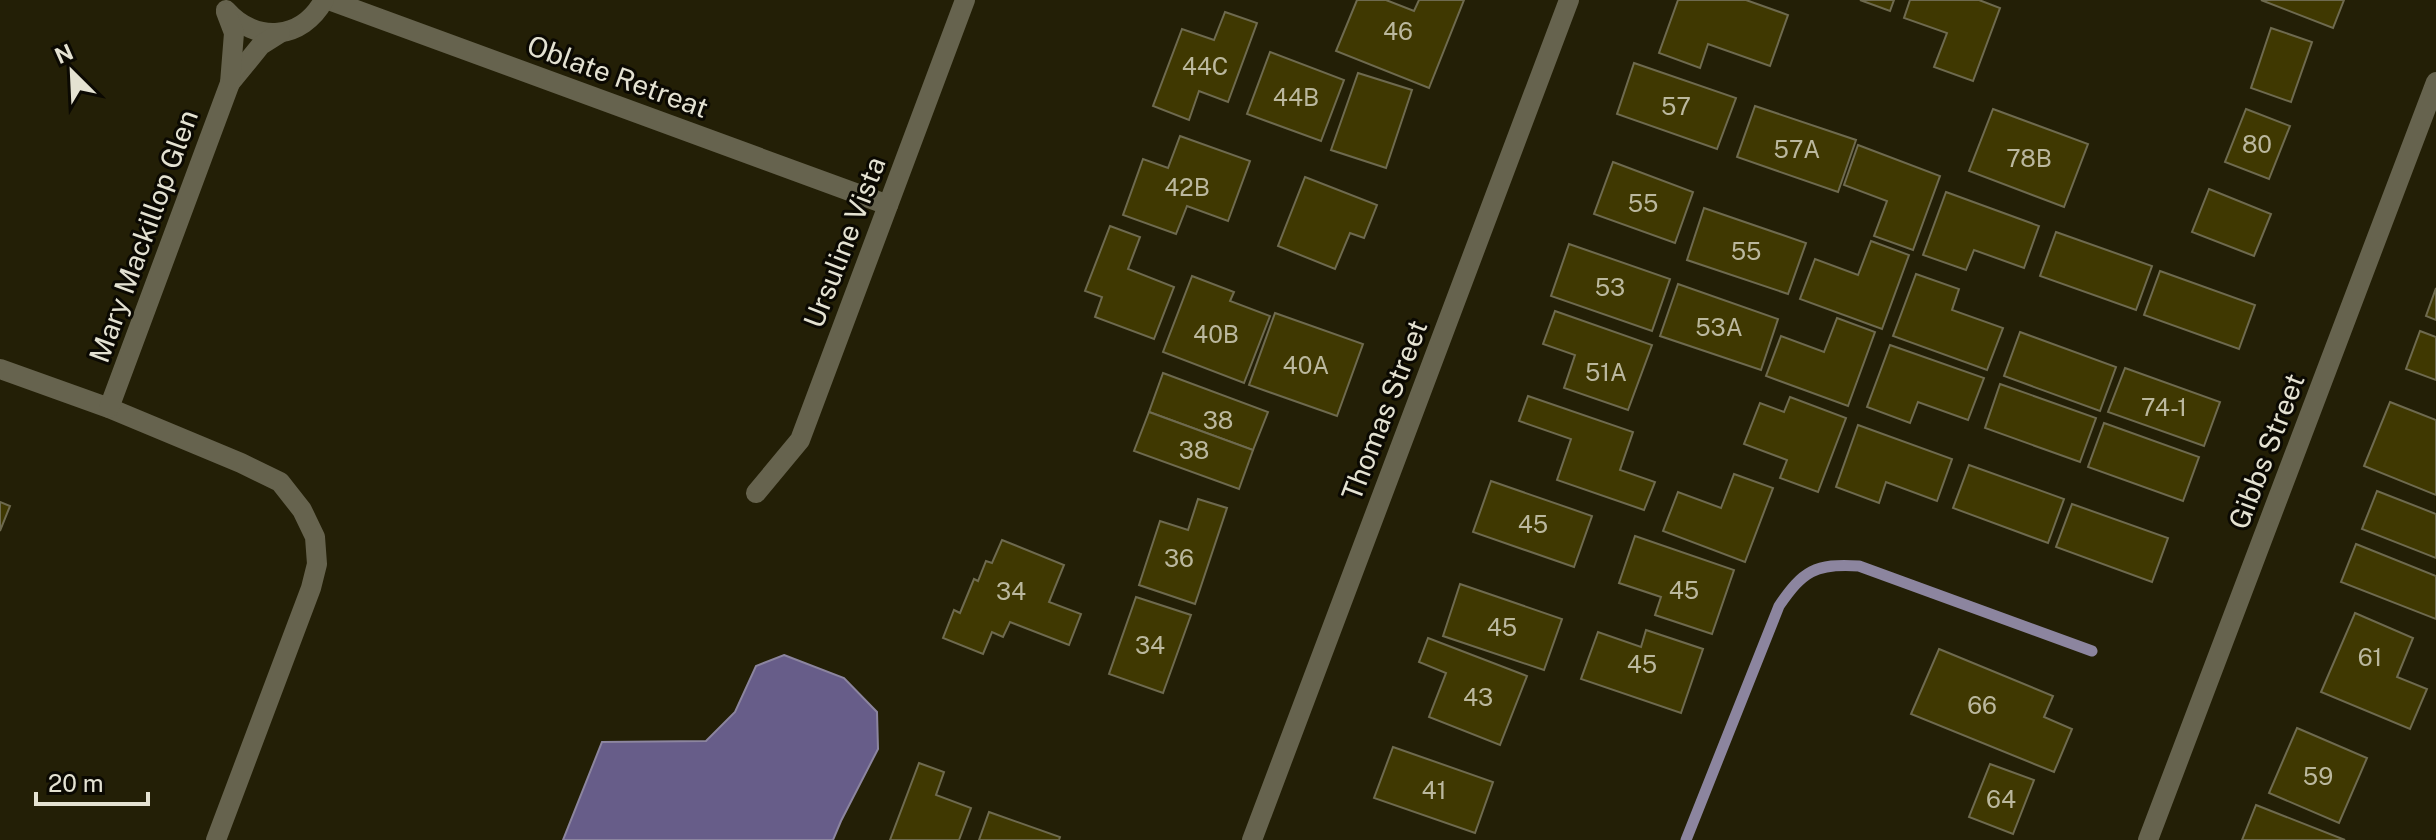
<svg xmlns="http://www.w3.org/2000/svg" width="2436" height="840" viewBox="0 0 2436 840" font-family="'Public Sans',sans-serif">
<rect width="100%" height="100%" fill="#231f06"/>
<path fill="#675d89" stroke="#8c859f" stroke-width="2" d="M784,655l60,23 33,34 1,37 -37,72 -8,19h-270l39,-98 104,-1 29,-29 21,-46z"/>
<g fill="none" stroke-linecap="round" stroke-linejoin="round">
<path stroke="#8c859f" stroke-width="11" d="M1686,840l93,-234c24,-35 36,-43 80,-40l233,85"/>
</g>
<g fill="#3f3801" stroke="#6e6a4f" stroke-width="2">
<path d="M1357,0h29l28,11 5,-11h45l-35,88 -93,-37z"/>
<path d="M1678,0h68l42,15 -18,51 -62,-22 -8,24 -41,-15z"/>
<path d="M1860,0h34l-4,11z"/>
<path d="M1910,0h69l21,8 -27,73 -39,-14 13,-34 -43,-15z"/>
<path d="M2261,0h83l-11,28z"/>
<path d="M1225,12l32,11 -29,79 -29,-11 -10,29 -36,-14 29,-77 32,11z"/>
<path d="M2271,28l41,14 -21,60 -40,-14z"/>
<path d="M1270,52l74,28 -23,61 -74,-27z"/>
<path d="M1634,63l102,35 -19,51 -100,-35z"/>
<path d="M1358,73l54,17 -26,78 -55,-18z"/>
<path d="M1755,106l101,34 -18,52 -101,-35z"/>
<path d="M1993,109l95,35 -24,63 -95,-36z"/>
<path d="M2246,109l44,17 -21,53 -44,-17z"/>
<path d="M1180,136l70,25 -22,60 -41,-15 -11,28 -53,-19 20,-56 25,9z"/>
<path d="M1858,145l82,31 -27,74 -39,-14 13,-35 -43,-16z"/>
<path d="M1613,162l80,30 -18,51 -81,-29z"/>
<path d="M1305,177l72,28 -13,33 -14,-5 -15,36 -57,-23z"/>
<path d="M2209,189l62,25 -17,42 -62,-24z"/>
<path d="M1946,192l93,34 -15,42 -50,-18 -8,20 -43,-15z"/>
<path d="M1704,208l102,35 -18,51 -101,-34z"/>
<path d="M1110,226l30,11 -12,32 46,18 -20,52 -59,-22 7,-20 -17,-6z"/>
<path d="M2056,232l96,34 -16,44 -96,-34z"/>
<path d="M1871,241l38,14 -27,74 -82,-30 15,-40 43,16z"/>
<path d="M1569,244l101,35 -18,52 -101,-35z"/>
<path d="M2160,271l95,34 -16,44 -95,-34z"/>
<path d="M1916,274l43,15 -7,21 51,18 -16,42 -94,-34z"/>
<path d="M1192,276l42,16 -4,9 40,15 -26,67 -81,-31z"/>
<path d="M1678,284l100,35 -17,51 -101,-34z"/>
<path d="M2436,288v32l-10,-4z"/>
<path d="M1555,311l97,34 -24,65 -64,-22 11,-33 -32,-11z"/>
<path d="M1275,313l88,31 -26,72 -88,-31z"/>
<path d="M1837,318l38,14 -27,74 -82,-30 15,-40 43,16z"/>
<path d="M2420,331l16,6v43l-30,-11z"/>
<path d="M2020,332l96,35 -16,44 -96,-35z"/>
<path d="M1890,345l94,33 -16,42 -50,-18 -8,21 -43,-16z"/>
<path d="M2125,368l95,34 -16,44 -96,-34z"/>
<path d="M1163,373l105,39 -15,38 -104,-38z"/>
<path d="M2000,384l96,34 -16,44 -95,-34z"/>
<path d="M1528,396l105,36 -13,38 35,12 -11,28 -87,-30 14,-41 -52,-18z"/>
<path d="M1790,397l56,21 -28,74 -38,-14 7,-18 -43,-16 16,-41 24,9z"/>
<path d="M2390,402l46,18v75l-72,-29z"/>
<path d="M1149,412l104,38 -14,39 -105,-38z"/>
<path d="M2104,423l95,34 -16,44 -95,-34z"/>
<path d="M1858,425l94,34 -15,42 -51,-19 -7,21 -43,-16z"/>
<path d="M1969,465l95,34 -16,44 -95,-35z"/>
<path d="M1734,474l39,14 -28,74 -82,-31 15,-39 43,16z"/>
<path d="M1491,481l101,35 -18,51 -101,-35z"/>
<path d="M2377,491l59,23v44l-74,-29z"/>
<path d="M1198,499l29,9 -32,96 -56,-19 21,-64 28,9z"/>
<path d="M0,502l10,4 -10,25z"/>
<path d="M2072,504l96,34 -16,44 -96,-35z"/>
<path d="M1635,536l99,34 -22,64 -57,-19 6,-18 -42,-14z"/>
<path d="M1002,540l62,25 -15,37 32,12 -12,31 -59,-23 -7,15 -11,-5 -9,22 -40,-16 11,-28 6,3 14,-34 4,2 8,-20 6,2z"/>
<path d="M2356,544l80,32v43l-95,-37z"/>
<path d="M1460,584l102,35 -18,51 -101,-34z"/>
<path d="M1136,597l55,18 -28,78 -54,-19z"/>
<path d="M2355,613l58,25 -16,39 30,12 -17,40 -89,-37z"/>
<path d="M1646,630l57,19 -22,64 -100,-34 17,-47 43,15z"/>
<path d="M1428,638l99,38 -27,69 -71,-28 17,-44 -27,-11z"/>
<path d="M1939,649l114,47 -9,21 28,12 -18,43 -143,-58z"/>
<path d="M2297,728l70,30 -28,65 -70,-30z"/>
<path d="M1393,747l100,35 -18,51 -101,-35z"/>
<path d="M919,763l25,9 -8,23 35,13 -12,32h-69z"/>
<path d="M1990,764l44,16 -21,54 -44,-17z"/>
<path d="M2256,805l89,35h-103z"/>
<path d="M989,812l71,25 -1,3h-80z"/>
</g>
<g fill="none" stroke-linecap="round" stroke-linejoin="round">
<g stroke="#66634e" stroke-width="20">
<path d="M329,0l559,205"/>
<path d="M226,10c30,34 76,30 98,-10"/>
<path d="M230,83l31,-38 19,-12"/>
<path d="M0,369l109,39 132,55 39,19 22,28 13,27 2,27 -6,24 -95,252"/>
<path d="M109,408l121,-325 4,-50 -8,-21"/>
<path d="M756,493l44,-53 165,-440"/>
<path d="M1252,840l317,-840"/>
<path d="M2148,840l288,-758"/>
</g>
</g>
<g text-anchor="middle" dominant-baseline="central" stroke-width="6" stroke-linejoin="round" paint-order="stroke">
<g font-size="24" fill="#bbb89e">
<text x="1398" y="31">46</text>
<text x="1205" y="66">44C</text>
<text x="1296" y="97">44B</text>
<text x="1676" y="106">57</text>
<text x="2257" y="144">80</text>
<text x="1797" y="149">57A</text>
<text x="2029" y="158">78B</text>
<text x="1187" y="187">42B</text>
<text x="1643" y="203">55</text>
<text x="1746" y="251">55</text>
<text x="1610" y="287">53</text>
<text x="1719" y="327">53A</text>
<text x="1216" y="334">40B</text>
<text x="1306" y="365">40A</text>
<text x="1606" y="372">51A</text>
<text x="2164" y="407">74-1</text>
<text x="1218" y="420">38</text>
<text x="1194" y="450">38</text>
<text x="1533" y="524">45</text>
<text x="1179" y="558">36</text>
<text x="1684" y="590">45</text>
<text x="1011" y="591">34</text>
<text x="1502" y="627">45</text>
<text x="1150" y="645">34</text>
<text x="2370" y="657">61</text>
<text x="1642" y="664">45</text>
<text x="1478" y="697">43</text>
<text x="1982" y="705">66</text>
<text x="2318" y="776">59</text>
<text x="1434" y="790">41</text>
<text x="2001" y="799">64</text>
</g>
<g font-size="28" fill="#e4e2d2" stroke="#0b0902">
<text transform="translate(618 76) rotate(20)">Oblate Retreat</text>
<text transform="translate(143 236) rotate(-70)">Mary Mackillop Glen</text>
<text transform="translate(844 242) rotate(-69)">Ursuline Vista</text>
<text transform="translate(1384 410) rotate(-69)">Thomas Street</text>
<text transform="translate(2266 451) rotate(-69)">Gibbs Street</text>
</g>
</g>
<g transform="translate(72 72) rotate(336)" stroke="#0b0902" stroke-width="6" paint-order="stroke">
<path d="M0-6L14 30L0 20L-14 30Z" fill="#e4e2d2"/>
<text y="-12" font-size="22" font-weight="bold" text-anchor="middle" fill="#e4e2d2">N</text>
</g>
<path d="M36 792v12h112v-12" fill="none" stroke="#e4e2d2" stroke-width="4"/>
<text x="48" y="792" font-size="24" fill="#e4e2d2" stroke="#0b0902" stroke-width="6" paint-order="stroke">20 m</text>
</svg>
